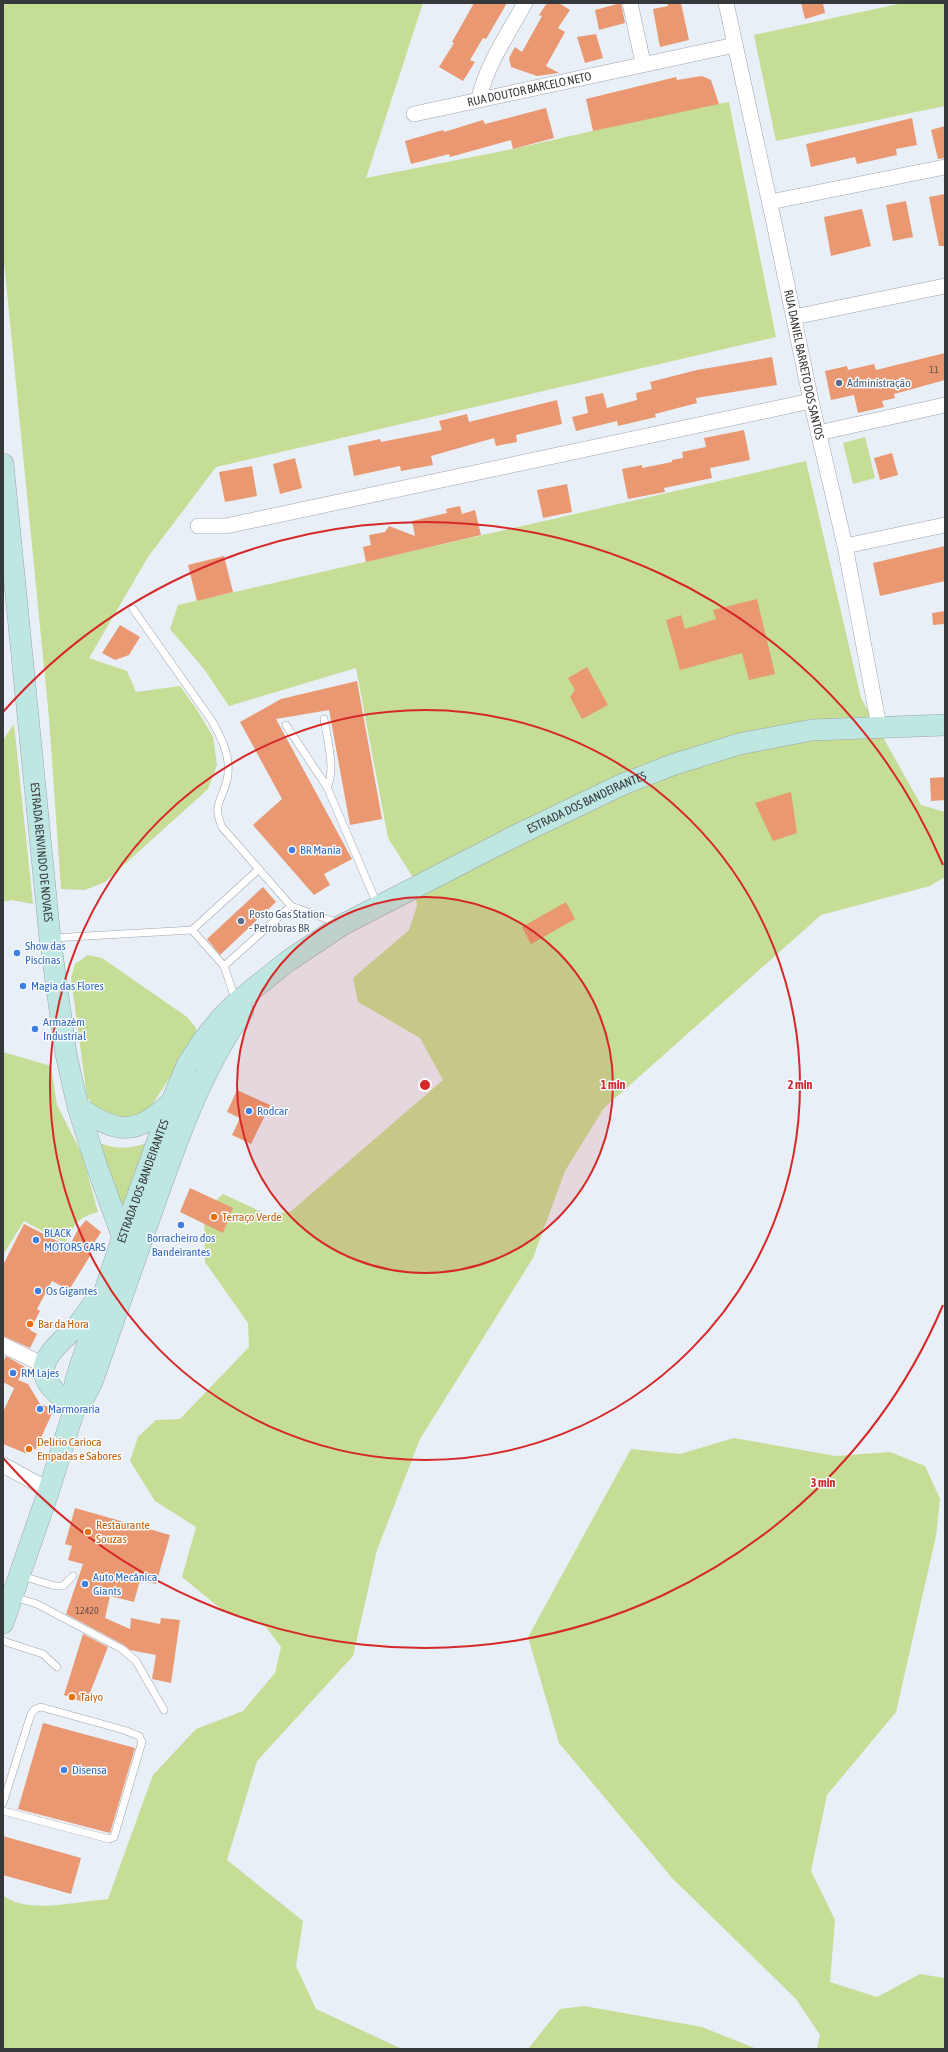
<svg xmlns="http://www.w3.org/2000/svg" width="948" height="2052" viewBox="0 0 948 2052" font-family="'Asap Condensed',sans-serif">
<rect width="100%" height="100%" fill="#e8eff7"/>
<g fill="#c5dd95">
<path d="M3,3h420l-57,175 147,-29 186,-42 30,-5 47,235 -560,130 -68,90 -59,101 38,13 9,21 44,-6 17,24 16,27 4,28 -9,24 -103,93 -20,8 -24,-1 -12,-171 -46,-466z"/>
<path d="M903,3h42v103l-169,35 -22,-106z"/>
<path d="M865,437l10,41 -22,6 -10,-41z"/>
<path d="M806,461l55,237 60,107 24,7v65l-15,9 -109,29 -217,193 -39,63 -32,87 -113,181 -43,111 -24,106 -96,105 -30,99 76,61 -7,45 20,43 86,40h-399v-154c21,20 78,6 105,4l45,-124 43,-46 47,-18 32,-38 6,-26 -15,-20 -45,-18 -39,-32 14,-50 -41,-26 -25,-40 8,-24 18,-17 24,-1 69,-72 -1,-24 -43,-61 -1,-51 19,-17 43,20 24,-2 153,-132 -23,-42 -62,-36 -5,-24 56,-48 8,-24 -3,-27 -26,-41 -32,-170 -127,38 -25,-37 -34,-40 8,-24z"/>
<path d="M14,724l19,180 -21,-4 -9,2v-162z"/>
<path d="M88,955l14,3 85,59 9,11 -1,11 -49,75 -15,8 -29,-7 -15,-18 -16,-119 4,-14z"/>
<path d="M3,1052l48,14 6,39 25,49 16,58c-20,5 -24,13 -33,31l-41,-22 -21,34z"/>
<path d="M153,1140l-30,81 -27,-80c18,10 39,8 57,-1z"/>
<path d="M734,1438l102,18 54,-4 35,14 15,33 -4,37 -40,176 -69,83 -16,76 24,49 -5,62 47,15 43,-23 24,4 1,71h-128l3,-14 -24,-36 -124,-121 -113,-135 -31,-106 103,-188 49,5z"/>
<path d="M584,2006l118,21 55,22h-229l32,-40z"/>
</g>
<g fill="#ea9871">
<path d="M474,3h33l-21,36 -3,-1 -13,22 5,2 -12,19 -24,-14 15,-24 -2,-1z"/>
<path d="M547,3h12l11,7 -12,18 7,4 -19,34 13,7 -22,3 -26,-9 -2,-9 6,-11 7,5 20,-36 -3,-1z"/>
<path d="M621,3l4,20 -26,7 -4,-20z"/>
<path d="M667,3h14l8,37 -29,7 -7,-38 15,-3z"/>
<path d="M801,3h22l2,10 -20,6z"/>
<path d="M596,34l7,24 -18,5 -8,-26z"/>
<path d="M702,76l9,4 8,24 -126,27 -7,-32 90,-22 1,3z"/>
<path d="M546,108l8,30 -41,11 -2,-9 -61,17 -1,-3 -38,10 -6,-23 38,-11 1,2 39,-12 2,4z"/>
<path d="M912,118l5,27 -21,4 1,6 -40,9 -2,-7 -44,10 -5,-23z"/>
<path d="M945,126v32l-7,1 -7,-29z"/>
<path d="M945,194v52h-6l-10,-49z"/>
<path d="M906,201l7,36 -20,4 -7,-36z"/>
<path d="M862,209l9,37 -40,10 -7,-39z"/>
<path d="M945,353v27l-51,14 1,4 -13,3 2,6 -26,6 -4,-18 -23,5 -6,-29 22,-5 1,4 26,-6 2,6z"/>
<path d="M772,357l5,28 -81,13 1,5 -42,11 1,3 -38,9 -1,-5 -41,10 -4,-14 16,-4 -3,-16 18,-4 4,15 30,-8 -1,-7 16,-4 -2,-7 47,-12z"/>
<path d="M557,400l5,24 -46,11 1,7 -21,4 -2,-8 -63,18 2,9 -32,6 -1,-5 -46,10 -6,-30 32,-7 1,3 61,-12 -3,-9 28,-7 2,8z"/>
<path d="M744,430l6,30 -40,8 2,10 -48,10 1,4 -37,7 -6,-30 20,-4v3l30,-6v-2l11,-2 -1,-6 24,-5 -2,-9z"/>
<path d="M892,453l6,22 -18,5 -6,-22z"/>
<path d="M295,458l7,30 -22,6 -7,-30z"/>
<path d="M252,466l5,30 -32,6 -6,-30z"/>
<path d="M567,484l5,28 -29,6 -6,-28z"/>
<path d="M460,506l2,8 13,-4 6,25 -115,27 -3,-15 8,-2 -2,-10 16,-3 4,-6 26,10 -3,-15 35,-8 -1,-4z"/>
<path d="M945,546v35l-65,15 -7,-33z"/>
<path d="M224,556l9,36 -36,9 -9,-36z"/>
<path d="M757,599l18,75 -26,6 -7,-27 -62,17 -14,-50 15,-5 4,14 31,-10 -3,-9z"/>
<path d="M945,611v13l-12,1 -1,-12z"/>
<path d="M120,625l20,12 -11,18 -14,5 -13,-7z"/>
<path d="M587,667l21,38 -26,14 -12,-22 5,-7 -7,-12z"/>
<path d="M357,681l25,138 -32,6 -21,-115 -53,9 76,140 -28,15 6,11 -16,10 -61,-70 29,-26 -42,-77 41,-23z"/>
<path d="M945,777v23l-14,1 -1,-23z"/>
<path d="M791,792l6,41 -24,8 -18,-38z"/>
<path d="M263,887l13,15 -56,53 -13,-16z"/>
<path d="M566,902l9,17 -44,25 -9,-17z"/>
<path d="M237,1090l33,15 -19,39 -19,-9 8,-17 -13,-6z"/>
<path d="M190,1188l43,20 -10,25 -43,-21z"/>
<path d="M86,1220l15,12 -7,11 -4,13 -21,34 -17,-9 -15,28 3,2 -10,19 7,4 -7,14 -27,-12v-71l21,-41 45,23 8,-16z"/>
<path d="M6,1356l19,11 -7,13 10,4 12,20 14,5 -18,40 -11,4 -22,-9v-32l13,-28 -2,4 -11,-6v-20z"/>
<path d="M75,1508l95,27 -14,49 -16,-4 -6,22 -24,-6 -5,22 25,11 1,-11 29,6 1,-6 19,2 -9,63 -19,-4 4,-24 -26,-5 -6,-5 -58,-31 17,-50 -15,-4 4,-14 -7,-2z"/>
<path d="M83,1634l25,13 -22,56 -22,-8z"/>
<path d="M43,1723l92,25 -25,85 -92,-24z"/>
<path d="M3,1836l78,22 -10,36 -68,-19z"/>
</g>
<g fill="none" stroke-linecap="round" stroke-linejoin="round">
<g stroke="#9ea4ab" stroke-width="8">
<g id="lane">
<path d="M133,609l79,112c10,18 20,37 15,59 -5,21 -15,24 -5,47l69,79 47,17"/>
<path d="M324,719c3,19 12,52 3,68"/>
<path d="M286,725l41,62 50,117"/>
<path d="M192,930l67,-61"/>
<path d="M52,938l140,-8 32,36 12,35"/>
<path d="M224,966l67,-60"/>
<path d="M22,1576l33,10h8l10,-10"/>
<path d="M14,1597l23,7 85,45 14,12 28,49"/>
<path d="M3,1641l40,13 14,13"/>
<path d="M3,1803l28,-89 4,-5 6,-2 83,23 15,6 3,6 -28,95 -5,2 -106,-28"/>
</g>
</g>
<g stroke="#9ea4ab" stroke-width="16">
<g id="street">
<path d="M630,3l13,60"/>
<path id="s1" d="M726,3l50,229 35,169 34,145 34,180"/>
<path d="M479,98c8,-34 29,-64 46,-95"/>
<path id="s2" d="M414,114l321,-69"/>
<path d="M770,202l175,-35"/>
<path d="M794,317l151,-31"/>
<path d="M818,433l127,-28"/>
<path d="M198,526h28l585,-125"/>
<path d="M845,546l100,-21"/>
<path d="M3,1345l41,20"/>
<path d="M3,1465l46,25"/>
</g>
</g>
<g stroke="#9ea4ab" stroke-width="22">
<g id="secondary">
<path id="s3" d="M3,464l47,474 16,116 12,53 18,57 31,85 1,29"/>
<path d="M78,1107c38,26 58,30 92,-4"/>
<path d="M75,1407l8,-8 9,-17c20,-58 41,-116 61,-174 24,-68 48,-137 90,-197"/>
<path d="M75,1407c-11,-9 -26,-17 -30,-31 -7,-19 22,-39 33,-51 6,-8 12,-17 18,-25"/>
<path id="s4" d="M3,1623l46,-133 26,-83 -2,-12 3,-16 47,-143 49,-135 15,-36 17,-26 17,-21 16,-16 51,-41 54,-36 171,-88 108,-52 51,-20 67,-21 73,-14 133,-5"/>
</g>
</g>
<use href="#lane" stroke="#fff" stroke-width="7"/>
<use href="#street" stroke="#fff" stroke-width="15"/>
<use href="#secondary" stroke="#bee7e1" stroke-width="21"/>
</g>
<circle cx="425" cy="1085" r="188" fill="#d62828" fill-opacity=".12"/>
<g fill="none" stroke="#d62828" stroke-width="2">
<circle cx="425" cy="1085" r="188"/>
<circle cx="425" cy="1085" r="375"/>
<path d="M943 1305A563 563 0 0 1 3 1458M3 712A563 563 0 0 1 943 865"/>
</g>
<g fill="#5c6f8a" stroke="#f9fcff" stroke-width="1.5">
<circle cx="839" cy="383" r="4"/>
<circle cx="241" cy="921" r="4"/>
</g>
<g fill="#3f7fe0" stroke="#f9fcff" stroke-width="1.5">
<circle cx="292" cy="850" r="4"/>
<circle cx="17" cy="953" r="4"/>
<circle cx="23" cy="986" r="4"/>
<circle cx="35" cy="1029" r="4"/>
<circle cx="249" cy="1111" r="4"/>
<circle cx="181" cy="1225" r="4"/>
<circle cx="36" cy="1240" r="4"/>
<circle cx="38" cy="1291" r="4"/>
<circle cx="13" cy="1373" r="4"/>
<circle cx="40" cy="1409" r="4"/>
<circle cx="85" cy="1584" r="4"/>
<circle cx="64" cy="1770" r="4"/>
</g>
<g fill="#e8710a" stroke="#f9fcff" stroke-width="1.5">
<circle cx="214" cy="1217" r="4"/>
<circle cx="30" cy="1324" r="4"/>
<circle cx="29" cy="1449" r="4"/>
<circle cx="88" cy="1532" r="4"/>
<circle cx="72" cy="1697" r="4"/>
</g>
<g text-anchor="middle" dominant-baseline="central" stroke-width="3" stroke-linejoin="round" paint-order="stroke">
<g font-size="10" fill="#635149">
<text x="934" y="369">11</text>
<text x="87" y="1610">12420</text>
</g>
<g font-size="12" fill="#36393c" stroke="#f9fcff">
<text stroke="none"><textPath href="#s2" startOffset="118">RUA DOUTOR BARCELO NETO</textPath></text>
<text stroke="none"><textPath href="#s1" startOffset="370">RUA DANIEL BARRETO DOS SANTOS</textPath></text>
<text stroke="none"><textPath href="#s4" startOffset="1074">ESTRADA DOS BANDEIRANTES</textPath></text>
<text stroke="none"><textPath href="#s3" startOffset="390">ESTRADA BENVINDO DE NOVAES</textPath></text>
<text stroke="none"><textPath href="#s4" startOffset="465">ESTRADA DOS BANDEIRANTES</textPath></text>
</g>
<g font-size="12" fill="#4e5e75" stroke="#f9fcff" text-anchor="start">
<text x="847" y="383">Administração</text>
<text x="249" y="914">Posto Gas Station<tspan x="249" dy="14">- Petrobras BR</tspan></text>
</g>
<g font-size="12" fill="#366cbe" stroke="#f9fcff" text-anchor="start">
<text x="300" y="850">BR Mania</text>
<text x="25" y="946">Show das<tspan x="25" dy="14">Piscinas</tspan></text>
<text x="31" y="986">Magia das Flores</text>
<text x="43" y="1022">Armazém<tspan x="43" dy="14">Industrial</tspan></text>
<text x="257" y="1111">Rodcar</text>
<text x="44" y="1233">BLACK<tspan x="44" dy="14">MOTORS CARS</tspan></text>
<text x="181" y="1238" text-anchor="middle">Borracheiro dos<tspan x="181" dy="14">Bandeirantes</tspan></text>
<text x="46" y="1291">Os Gigantes</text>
<text x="21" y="1373">RM Lajes</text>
<text x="48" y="1409">Marmoraria</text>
<text x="93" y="1577">Auto Mecânica<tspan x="93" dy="14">Giants</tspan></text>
<text x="72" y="1770">Disensa</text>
</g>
<g font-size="12" fill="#c56008" stroke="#f9fcff" text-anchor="start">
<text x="222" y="1217">Terraço Verde</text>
<text x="38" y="1324">Bar da Hora</text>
<text x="37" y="1442">Delírio Carioca<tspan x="37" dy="14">Empadas e Sabores</tspan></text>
<text x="96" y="1525">Restaurante<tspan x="96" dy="14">Souzas</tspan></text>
<text x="80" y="1697">Taiyo</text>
</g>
</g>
<circle cx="425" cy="1085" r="6" fill="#d62828" stroke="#f9fcff" stroke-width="2"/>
<g font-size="12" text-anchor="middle" font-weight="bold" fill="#d62828" stroke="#f9fcff" stroke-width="3" stroke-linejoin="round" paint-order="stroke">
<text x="613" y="1089">1 min</text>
<text x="800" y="1089">2 min</text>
<text x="823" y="1487">3 min</text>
</g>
<rect width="948" height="2052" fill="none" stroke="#36393c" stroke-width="8"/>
</svg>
